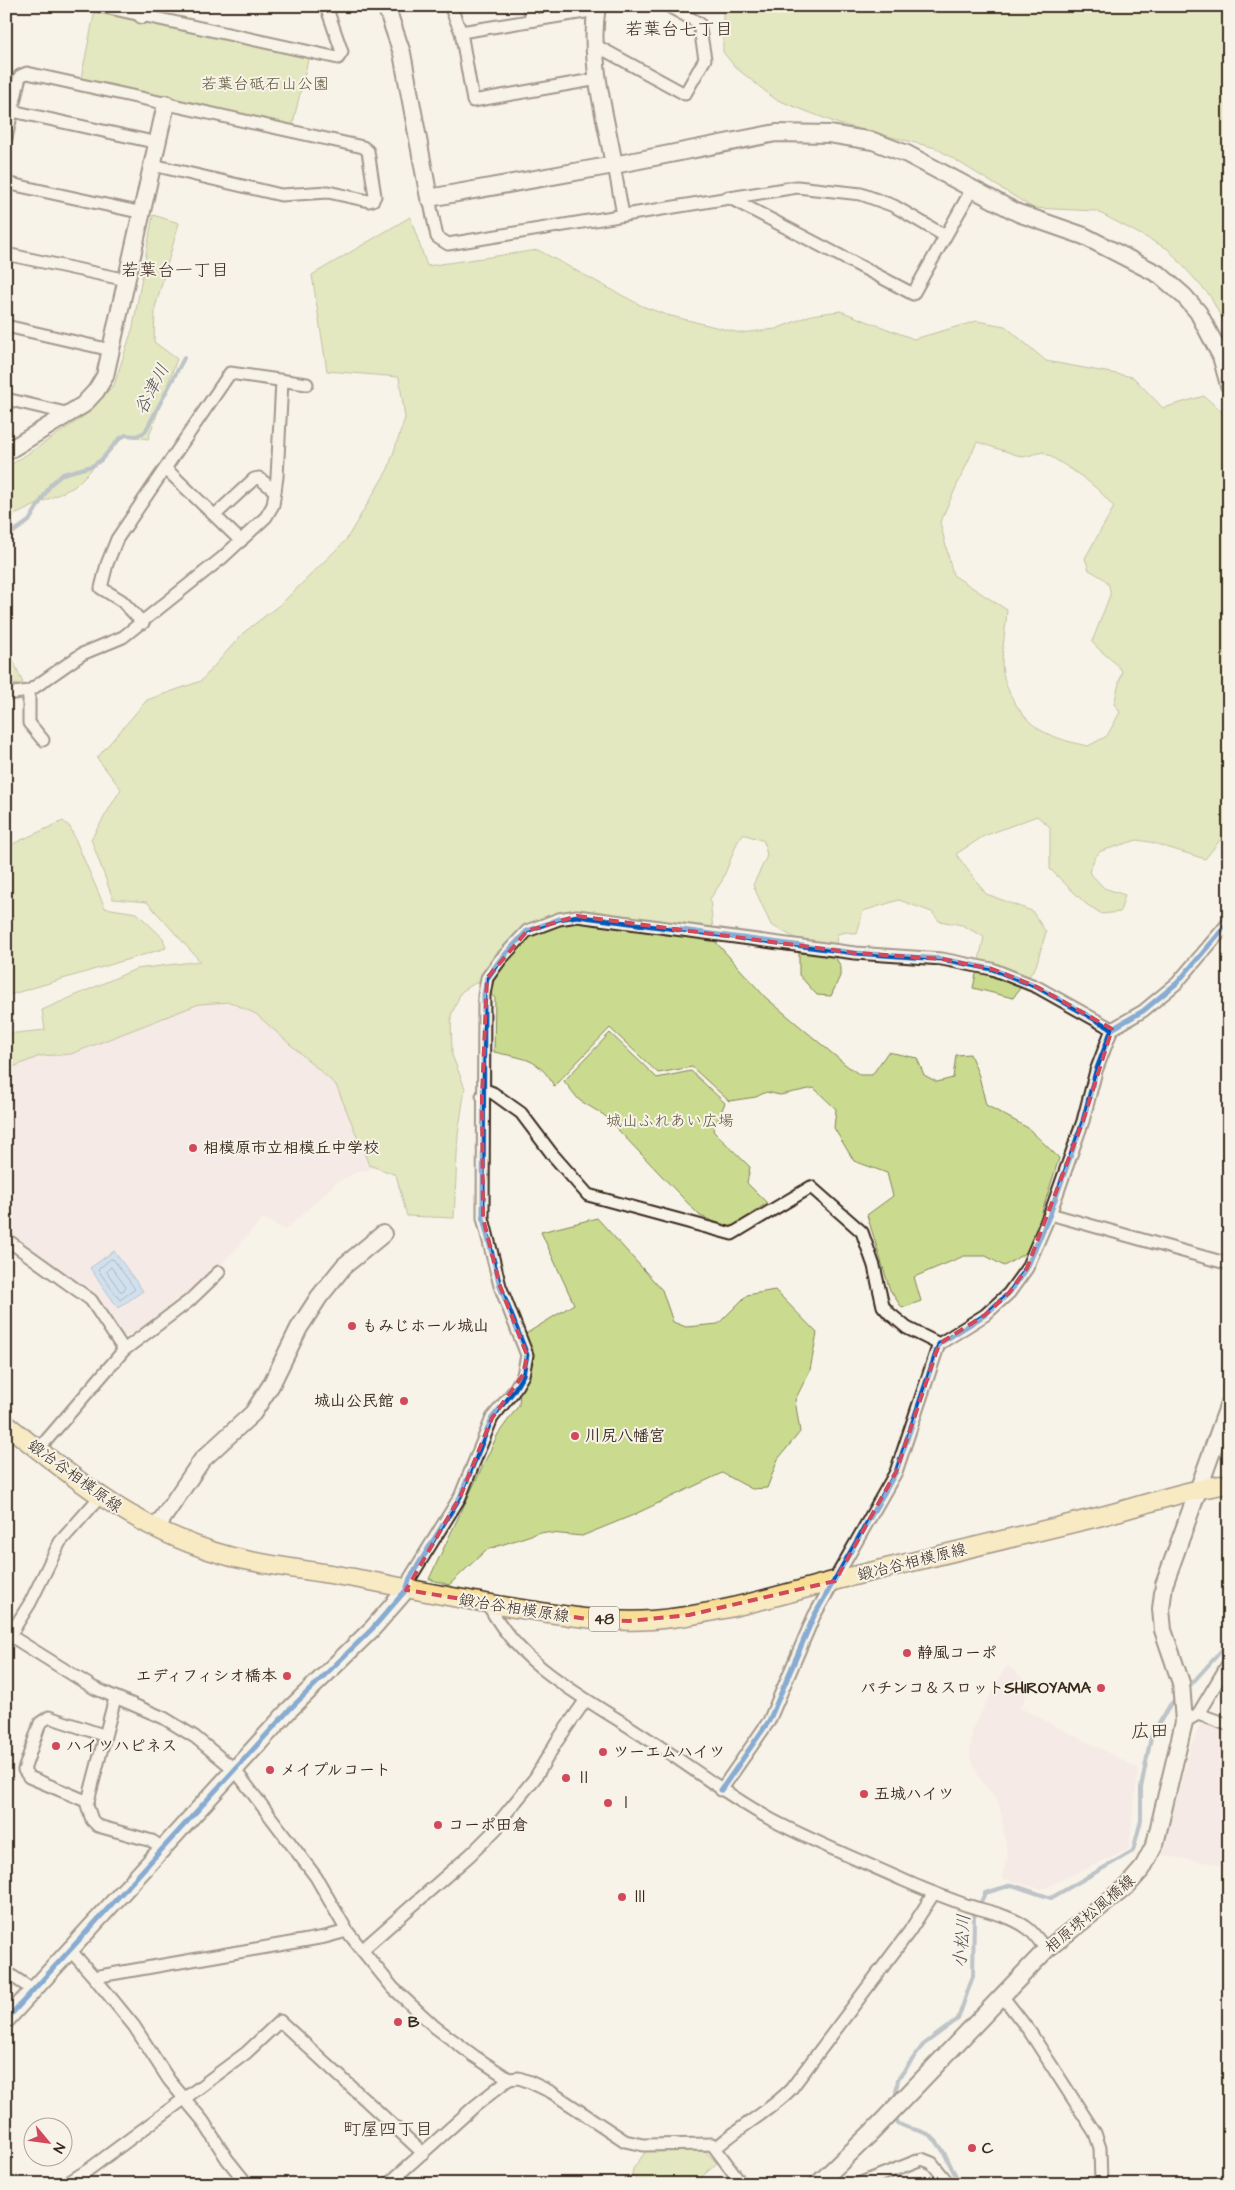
<svg xmlns="http://www.w3.org/2000/svg" width="1235" height="2190" viewBox="0 0 1235 2190" font-family="'Architects Daughter','Klee One',sans-serif">
<rect width="100%" height="100%" fill="#f7f3e8"/>
<filter id="ink" filterUnits="userSpaceOnUse"><feTurbulence type="fractalNoise" baseFrequency=".02" numOctaves="2"/><feDisplacementMap in="SourceGraphic" scale="10" xChannelSelector="R" yChannelSelector="G"/><feConvolveMatrix kernelMatrix="1 2 1 2 8 2 1 2 1" color-interpolation-filters="sRGB"/></filter>
<g filter="url(#ink)">
<g fill="#f2e0e2">
<path d="M229,984l124,85 29,98 -26,5 -20,11 -51,47 -22,-12 -57,64 -47,38 -33,16 -8,-2 -22,-38 -66,-49 -24,-15v-178z"/>
<path d="M1007,1665l24,21 -11,22 118,60 -9,81 -87,40 -41,-11 7,-20 -7,-46 -4,-12 -18,-23 -9,-22 3,-28z"/>
<path d="M1201,1723l28,9v138l-13,-6 -55,-9 30,-109z"/>
</g>
<g fill="#cadb90" stroke="#828257" fill-rule="evenodd">
<path d="M723,6h506v326l-19,-36 -42,-47 -72,-38 -63,-3 -97,-60 -97,-24 -64,-25 -40,-32 -12,-15z"/>
<path d="M95,10l214,46 -17,71 -211,-49z"/>
<path d="M153,215l26,8 -24,85 -1,34 23,17 -29,80 -22,-4 -52,52 -68,32v-51l73,-48 35,-35 19,-58z"/>
<path d="M410,217l17,49 111,-16 104,56 25,9 73,18 36,-4 35,-14 29,-4 74,28 63,-18 28,5 41,35 87,16 30,31 41,-12 25,22v411l-24,30 -55,-17 -13,-2 -36,11 -6,6 -6,15 15,16 21,7 -5,17 -18,2 -16,-10 -36,-35v-42l-13,-11 -53,20 -28,18 30,40 46,17 14,21 -10,34 -23,32 -40,-10 11,-51 -22,-12 -23,-4 -7,-9 -33,-12 -36,11 -6,23 -10,-2 -10,2 -2,23 5,8v11l-9,20 -14,-1 -18,-20v-35l-28,-15 -18,-40 14,-29 -3,-15 -21,-7 -6,9 -15,38 -12,18 4,41 51,57 81,68 14,10h12l16,-23 29,6 7,17 13,7 16,-4 3,-23 14,-1 9,22 7,29 42,23 31,30 -29,92 -26,16 -18,-10h-22l-50,21 7,24 -19,7 -12,-18 -23,-75 26,-19 -6,-23 -33,-12 -20,-33 2,-19 -22,-21 -34,7 -14,-3 -10,5 -27,4 -37,-34 -34,6 -48,-45 -56,58c-16,-29 -30,-27 -60,-34l1,-54 -18,-16 -16,10 -10,24 1,39 13,33 -7,47 -4,83 -47,-2 -11,-41 -27,-10 -33,-80 -80,-71 -26,-12 -31,2 -128,50 -31,2 -27,11 -7,-5v-28l39,-4 -3,-20 94,-41 64,-8 -53,-59 -34,-3 -22,-60 30,-50 -24,-31 50,-58 54,-19 42,-48 39,-30 64,-63 42,-71 17,-51 -6,-41 -72,-6 -15,-96zM977,442l46,15 20,-5c28,17 50,29 71,55l-29,51 4,12c12,7 22,10 21,25l-18,47c9,11 21,17 30,29l-8,33 6,8 -13,24 -19,10c-15,-3 -30,-7 -44,-14 -22,-11 -41,-43 -42,-68 0,-18 4,-36 5,-54l-54,-35 -13,-53z"/>
<path d="M6,644l17,39 -17,3z"/>
<path d="M63,821l7,6 35,81 32,5 26,25 3,10 -160,48v-149z"/>
<path d="M610,1033l47,45 34,-7 34,32 -12,28 37,36 -3,16 20,20 -36,25 -31,-12 -96,-101 -25,-15 -15,-19z"/>
<path d="M597,1218l65,72 11,32 13,5 32,-3 29,-29 28,-5 42,43 -7,37 -15,30 5,32 -22,27 -11,29 -15,1 -30,-16 -91,43 -49,20 -42,-4 -54,18 -37,35 -20,-6 69,-145 21,-29 5,-70 50,-31 -33,-72z"/>
<path d="M704,2150l13,13 -23,21h-54l-8,-9 1,-6 13,-18z"/>
</g>
<path fill="#9fcbf9" stroke="#778ba1" d="M114,1251l29,40 -25,17 -28,-40z"/>
<g fill="none" stroke-linecap="round" stroke-linejoin="round">
<g stroke="#636a76" stroke-width="1">
<path d="M111,1259l3,1 21,29 -15,11 -22,-30z"/>
<path d="M111,1267l15,20 -3,4h-3l-13,-19z"/>
</g>
<g stroke="#778ba1" stroke-width="4">
<path d="M6,537l23,-16 22,-37 12,-10 29,-8 9,-6 18,-21 7,-4 10,1 9,-4 39,-74"/>
<path d="M1187,1689l42,-47"/>
<path d="M895,2099l3,-20 25,-34 35,-26 15,-43 1,-59 11,-24 27,-8 39,13 82,-47 8,-31v-32l10,-51 19,-32 6,-6"/>
<path d="M895,2116l3,7c9,7 24,6 33,13 15,13 19,33 30,48"/>
</g>
<g stroke="#3b2a1e" stroke-width="15">
<g id="street">
<path d="M100,6l238,52 4,-6 -16,-46"/>
<path d="M450,6l11,26 12,69 125,-22"/>
<path d="M528,6l6,14"/>
<path d="M461,32l136,-22"/>
<path d="M595,45l90,49 20,-35 -6,-36 -31,-17"/>
<path d="M12,111l146,32"/>
<path d="M6,138l14,-62 7,-3 336,74 5,4 7,45 -2,4 -4,1 -41,-9 -47,3 -128,-30"/>
<path d="M614,165l9,50"/>
<path d="M6,183l137,30"/>
<path d="M728,197l185,97 59,-105"/>
<path d="M429,198l8,39 11,7 349,-57 64,7 33,12 51,30"/>
<path d="M6,254l121,26"/>
<path d="M6,326l105,24"/>
<path d="M6,399l64,15"/>
<path d="M166,469l75,72"/>
<path d="M215,515l39,-36 5,-1 16,13"/>
<path d="M143,623l-21,-22 -21,-13 6,-24 10,-25 113,-166 77,11"/>
<path d="M29,691v32l14,17"/>
<path d="M6,694l23,-3 53,-37 41,-17 99,-79 44,-41 7,-12 4,-28 5,-96"/>
<path d="M482,1096l6,-5 5,2 28,20 31,41 36,41 144,39 79,-47 51,45 12,34 9,40 6,7 18,15 32,16"/>
<path d="M1050,1214l179,50"/>
<path d="M6,1239l85,61 33,50 -86,100"/>
<path d="M124,1350l65,-49 30,-29"/>
<path d="M406,1590l4,-12 50,-81 32,-79 21,-26 10,-17 4,-20 -27,-69 -17,-68 1,-223 3,-17 13,-18 27,-29 32,-12 18,-3 278,37 87,6 50,10 45,18 75,42"/>
<path d="M488,1604c32,63 98,94 154,131 44,28 84,60 130,85 42,22 87,40 131,60 20,9 41,17 63,25 20,6 43,10 60,22 8,5 14,15 20,23"/>
<path d="M6,1633l88,55 70,30 31,19 40,33 81,107 31,54 15,19 31,38 42,39 39,29 35,23 10,-1 11,4 21,10 74,49 18,4 69,-1 30,40"/>
<path d="M10,1635l20,-32 30,-61 39,-44"/>
<path d="M115,1698l-28,107 5,15 6,6 54,15 11,7"/>
<path d="M1198,1714l31,11"/>
<path d="M1184,1722l14,-8 31,-52"/>
<path d="M721,1790l48,-69 45,-105 82,-144 43,-128 46,-29 24,-22 18,-25 23,-54 33,-93 13,-50 16,-42 31,-18 34,-28 52,-61"/>
<path d="M86,1801l-57,-24 -5,-7 16,-47 9,-6 54,18"/>
<path d="M495,1827l40,-49 22,-37 28,-40"/>
<path d="M70,1950l24,27 231,-40 22,-6"/>
<path d="M362,1950l108,-95 27,-27"/>
<path d="M6,1972l27,18"/>
<path d="M94,1977l40,49 35,54 34,41 24,38 20,25"/>
<path d="M1003,1997l27,35 65,101 5,15 1,36"/>
<path d="M716,2148c24,-22 53,-36 75,-59l118,-157 25,-39"/>
<path d="M66,2184l22,-14 158,-117 34,-32 143,132"/>
<path d="M388,2184l87,-78 34,-27"/>
<path d="M858,2184l64,-25 10,4 17,21"/>
</g>
</g>
<g stroke="#3b2a1e" stroke-width="20">
<g id="secondary">
<path d="M386,6l16,47 27,145 185,-33 162,-32 53,1 44,7 34,13 111,59 66,23 76,39 24,21 14,16 23,44 8,29"/>
<path d="M597,6c-9,53 8,108 17,159"/>
<path d="M142,15l2,-9"/>
<path d="M6,452l77,-47 13,-14 9,-15 61,-272"/>
<path d="M156,1528l46,-68 51,-47 18,-28 28,-57 20,-31 25,-31 39,-32"/>
<path d="M6,2020l284,-311 82,-80 34,-39"/>
<path d="M818,2184l54,-52 174,-182 81,-64 15,-17 13,-25 29,-122 -3,-39 -18,-53 -2,-21 3,-24 65,-181"/>
</g>
</g>
<g stroke="#3b2a1e" stroke-width="21">
<path id="primary" d="M6,1424c70,57 137,110 226,133 42,10 85,14 127,22 59,11 118,24 177,32 39,6 77,12 116,9 64,-5 127,-25 189,-41 85,-21 171,-41 257,-62 43,-11 86,-27 131,-33"/>
</g>
<use href="#street" stroke="#f7f3e8" stroke-width="11"/>
<use href="#secondary" stroke="#f7f3e8" stroke-width="16"/>
<use href="#primary" stroke="#f9df96" stroke-width="18"/>
<g stroke="#f7f3e8" stroke-width="8">
<g id="cycleway">
<path d="M721,1790l48,-69 45,-105 82,-144 43,-128 46,-29 24,-22 18,-25 23,-54 33,-93 13,-50 16,-42 31,-18 34,-28 52,-61"/>
<path d="M6,2020l284,-311 82,-80 34,-39 4,-12 50,-81 32,-79 21,-26 10,-17 4,-20 -27,-69 -17,-68 1,-223 3,-17 13,-18 27,-29 32,-12 18,-3 278,37 87,6 50,10 45,18 75,42"/>
</g>
</g>
<use href="#cycleway" stroke="#0057b8" stroke-width="5"/>
</g>
</g>
<path d="M0 0H1235V2190H0ZM577,916l278,37 87,6 50,10 45,18 75,42 -29,92 -56,147 -18,25 -24,22 -46,29 -43,128 -61,109 -146,34 -60,6 -42,-2 -181,-29 54,-93 32,-79 31,-43 4,-20 -27,-69 -17,-68 -1,-122 5,-118 40,-47z" fill="#f7f3e8" fill-opacity=".55" fill-rule="evenodd"/>
<path fill="none" stroke="#d1495b" stroke-width="4" stroke-dasharray="10 6" stroke-linejoin="round" d="M577,916l278,37 87,6 50,10 45,18 75,42 -29,92 -56,147 -18,25 -24,22 -46,29 -43,128 -61,109 -146,34 -60,6 -42,-2 -181,-29 54,-93 32,-79 31,-43 4,-20 -27,-69 -17,-68 -1,-122 5,-118 40,-47z"/>
<g fill="#d1495b" stroke="#f7f3e8" stroke-width="2">
<circle cx="193" cy="1148" r="5"/>
<circle cx="352" cy="1326" r="5"/>
<circle cx="404" cy="1401" r="5"/>
<circle cx="575" cy="1436" r="5"/>
<circle cx="907" cy="1653" r="5"/>
<circle cx="287" cy="1676" r="5"/>
<circle cx="1101" cy="1688" r="5"/>
<circle cx="56" cy="1746" r="5"/>
<circle cx="603" cy="1752" r="5"/>
<circle cx="270" cy="1770" r="5"/>
<circle cx="566" cy="1778" r="5"/>
<circle cx="864" cy="1794" r="5"/>
<circle cx="608" cy="1803" r="5"/>
<circle cx="438" cy="1825" r="5"/>
<circle cx="622" cy="1897" r="5"/>
<circle cx="398" cy="2022" r="5"/>
<circle cx="972" cy="2148" r="5"/>
</g>
<g text-anchor="middle" dominant-baseline="central" stroke-width="4" stroke-linejoin="round" paint-order="stroke">
<rect fill="#f7f3e8" stroke="#73665b" stroke-width="1" x="589" y="1606.5" width="30" height="25" rx="4"/>
<g font-size="15" font-weight="bold" fill="#3b2a1e">
<text x="604" y="1619">48</text>
</g>
<g font-size="16" fill="#5f563a" stroke="#f7f3e8">
<text x="265" y="84">若葉台砥石山公園</text>
<text x="670" y="1121">城山ふれあい広場</text>
</g>
<g font-size="16" font-weight="bold" fill="#3b2a1e" stroke="#f7f3e8" text-anchor="start">
<text x="203" y="1148">相模原市立相模丘中学校</text>
<text x="362" y="1326">もみじホール城山</text>
<text x="394" y="1401" text-anchor="end">城山公民館</text>
<text x="585" y="1436">川尻八幡宮</text>
<text x="917" y="1653">静風コーポ</text>
<text x="277" y="1676" text-anchor="end">エディフィシオ橋本</text>
<text x="1091" y="1688" text-anchor="end">パチンコ＆スロットSHIROYAMA</text>
<text x="66" y="1746">ハイツハピネス</text>
<text x="613" y="1752">ツーエムハイツ</text>
<text x="280" y="1770">メイプルコート</text>
<text x="576" y="1778">Ⅱ</text>
<text x="874" y="1794">五城ハイツ</text>
<text x="618" y="1803">Ⅰ</text>
<text x="448" y="1825">コーポ田倉</text>
<text x="632" y="1897">Ⅲ</text>
<text x="408" y="2022">B</text>
<text x="982" y="2148">C</text>
</g>
<g font-size="16" fill="#3b2a1e" stroke="#f7f3e8">
<text transform="translate(75 1476) rotate(36)">鍛冶谷相模原線</text>
<text transform="translate(912 1562) rotate(-14)">鍛冶谷相模原線</text>
<text transform="translate(514 1608) rotate(9)">鍛冶谷相模原線</text>
<text transform="translate(1090 1914) rotate(-40)">相原堺松風橋線</text>
</g>
<g font-size="18" fill="#3b2a1e" stroke="#f7f3e8">
<text x="679" y="29">若葉台七丁目</text>
<text x="175" y="270">若葉台一丁目</text>
<text x="388" y="2129">町屋四丁目</text>
</g>
<g font-size="18" font-style="italic" fill="#545255" stroke="#f7f3e8">
<text transform="translate(152 389) rotate(-62)">谷津川</text>
<text transform="translate(962 1941) rotate(-85)">小松川</text>
</g>
<g font-size="19" fill="#3b2a1e" stroke="#f7f3e8">
<text x="1150" y="1731">広田</text>
</g>
</g>
<rect width="1235" height="2190" fill="none" stroke="#f7f3e8" stroke-width="25"/>
<rect x="12" y="12" width="1210" height="2165" fill="none" stroke="#3b2a1e" stroke-width="2" filter="url(#ink)"/>
<g transform="translate(48 2142) rotate(119)"><circle r="24" fill="#f7f3e8" stroke="#aca397"/>
<path d="M0-4L9 19L0 12L-9 19Z" fill="#d1495b"/>
<text y="-8" font-size="14" font-weight="bold" text-anchor="middle" fill="#3b2a1e">N</text>
</g>
</svg>
